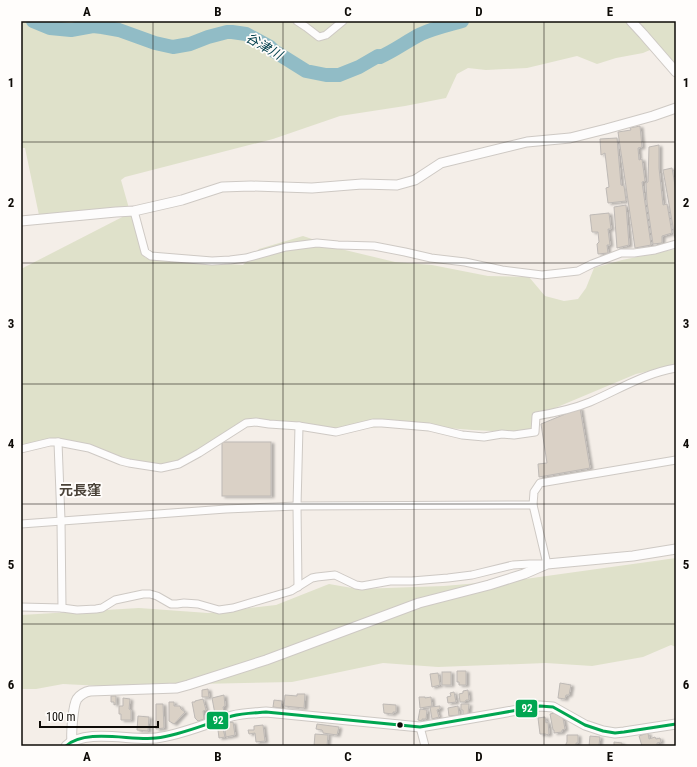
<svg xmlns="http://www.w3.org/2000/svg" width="697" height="767" viewBox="0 0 697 767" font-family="'Roboto Condensed','Noto Sans JP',sans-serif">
<defs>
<filter id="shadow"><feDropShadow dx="3" dy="1.5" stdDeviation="1" flood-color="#0004"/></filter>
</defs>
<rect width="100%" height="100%" fill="#f4eee8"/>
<g fill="#dfe1ca">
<path d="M21,21h654l1,2v45l-26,-18 -7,3 -27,5 -19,6 -20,-8 -50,12 -41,2 -18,-2 -11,6 -11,24 -41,8 -65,10 -67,23 -148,38 -4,3 9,32 -90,8 -15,-72h-4z"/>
<path d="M134,211l11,47 36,2 62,5 16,-16 44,-13 42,14 50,12 37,3 56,11 41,1 16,19 19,5 14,-2 8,-11 8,-20 28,-8 54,-11v116l-40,9 -100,42 -5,17 -58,-3 -67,-5 -68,5 -82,-10 -57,33 -38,15 -103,-26 -37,6v-179z"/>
<path d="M676,558v89l-5,-2 -28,12 -51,9 -46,-3 -108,4 -55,-4 -91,19 -190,4 -39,-2 -27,5h-15v-74l118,-7 69,5 68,-8 53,-21 29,5 86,-3 81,-7z"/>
</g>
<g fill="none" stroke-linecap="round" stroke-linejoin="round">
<path stroke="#91bcc6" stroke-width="14" d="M33,21l17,7 21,2 22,-4 9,1 17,3 36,13 18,4 17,-3 18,-7 19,-5h5l14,2 24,13 4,4 32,20 20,4h13l20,-8 19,-11 2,1c14,-6 27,-16 41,-23 13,-6 27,-9 41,-13"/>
</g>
<g fill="#dad1c6" stroke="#beb9b5" filter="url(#shadow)">
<path d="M640,126l2,21 -4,1 1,12 3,-1 3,22 -3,1 9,63 -16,3 -17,-116 13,-2 -1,-2z"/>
<path d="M617,138l4,47 3,1 2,15 -18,2 -2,-15 3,-1 -4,-34 -4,2 -1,-16z"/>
<path d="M659,145v23l4,37 4,-1 5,29 -10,3v7l-9,1 -6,-42 -1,-19 2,-1 1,-35z"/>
<path d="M672,168l4,23v47h-1l-12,-68z"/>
<path d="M626,205l3,40 -12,3 -3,-41z"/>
<path d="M609,213l2,16h-3l2,16h-3l1,8 -10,1 -1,-10 2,-2 -1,-10h-6l-2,-17z"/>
<path d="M580,408l10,60 -51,9 -1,-13 9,-1 -6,-39z"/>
<rect x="222" y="442" width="49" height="54"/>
<path d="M457,671h9v14h-7v-3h-2z"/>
<rect x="442" y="672" width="9" height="13"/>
<path d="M438,673l2,12 -8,2 -2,-13z"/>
<path d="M560,683l11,2 -2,10h-3l-1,4 -7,-1z"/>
<path d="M208,689l1,8h-7v-7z"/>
<path d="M468,690l1,10h-3l-1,2h-5l-1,-8 4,-1v-2z"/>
<path d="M454,692l2,10 -8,1 -1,-6 4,-1 -1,-3z"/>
<path d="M297,694h8l-1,14 -20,-2 1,-11 12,1z"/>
<path d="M224,695l1,11 -2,1 1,5 -9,2 -3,-16z"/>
<path d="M111,696h5v8l-2,1v-3h-3z"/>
<path d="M419,697h6v1l6,-1 1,9 -12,2z"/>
<path d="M123,698l7,1 -1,10 2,1v10h-10v-6h-2v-8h4z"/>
<path d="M203,699l3,11 -3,1 1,8 -6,2 -3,-3 -3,-16h3v-1z"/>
<path d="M274,700l8,1 -1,7 -8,-1z"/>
<path d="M169,702h5v4h6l1,3 4,3 -11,12 -5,-3z"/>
<path d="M156,704h7l1,24 -8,1z"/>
<path d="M383,704l13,1v7h-3v2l-9,-1z"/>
<path d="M461,704h8l-1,10 -5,1v-5h-2z"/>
<path d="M440,706v3l-3,1 2,7 -7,2 -2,-12z"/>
<path d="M458,706l1,9 -10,1 -1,-8z"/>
<path d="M420,709l7,1 -1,9h-4v2l-4,-1z"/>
<path d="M554,713l9,5 2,11 -3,1v2l-8,1v-3h-1l-3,-16z"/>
<path d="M138,716l11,1 -1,14 -11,-1z"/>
<path d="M545,717l1,6 2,-1 1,12 -3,1v-1h-6l-2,-16z"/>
<path d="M233,722l2,13 -9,2 -2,-13z"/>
<path d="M317,724l22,3 -2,8 -14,-2v-1l-1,-2 -6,-1z"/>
<path d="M263,725l2,16 -9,1 -1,-9 -6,1 -1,-4h6v-4z"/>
<path d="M223,729l2,8 -6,1 -1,-8z"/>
<path d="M648,733l1,6 6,-2 1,2 4,-1 1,4 -4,1v3h-15l-3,-10z"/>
<path d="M315,734l13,1 -1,11h-13z"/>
<path d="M567,735h11v8h-2v3h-11l2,-4z"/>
<path d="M590,736l10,1 -1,8 -2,1h-8z"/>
<path d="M614,742l8,1v2l3,1h-11z"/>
</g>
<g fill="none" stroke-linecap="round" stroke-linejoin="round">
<g stroke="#cec9c4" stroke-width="9">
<g id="minor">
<path d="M297,21l9,6 13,10 7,-2 17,-14"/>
<path d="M134,211l11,41 6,4 61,5 18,-1 16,-2 40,-11 31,-4 21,2 36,1 31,6 26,6 34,4 37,8 40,5 36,-4 14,-7 29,-11h13l21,-3 21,-6"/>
<path d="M58,442l3,78 1,88"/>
<path d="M21,449l29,-7h8l31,6 32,13 8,2 32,5 18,-4 20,-11 47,-30 10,-1 13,2 30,2 37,6 37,-9h9l47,4 33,8 22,2 18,-3 12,1 21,-3 1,-16c18,-3 37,-7 54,-14 28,-12 55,-29 86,-34"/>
<path d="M21,524l205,-15 71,-3 236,-1"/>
<path d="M298,587l-1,-81 2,-80"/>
<path d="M21,607l41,1 15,2 19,-1 6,-1 13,-8 28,-6h7l7,2 14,8h6l7,-1 14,1 21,6 14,-2 58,-17 21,-13 5,-1 18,-2 21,10 6,1 28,-5h22l36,-3 24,-3 41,-10 17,-1h17l-14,-59 1,-13 6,-9 136,-23"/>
<path d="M420,727l5,19"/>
</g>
</g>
<g stroke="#cec9c4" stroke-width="11">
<g id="tertiary">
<path d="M631,21l12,13 33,38"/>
<path d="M21,221l95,-9 18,-1 48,-11 40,-13 29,-1 61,2 50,-4 35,1 18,-5 26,-17 86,-21 43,-4 36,-9 47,-13 23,-8"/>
<path d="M72,742c-1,-8 1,-37 5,-43 4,-5 8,-7 13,-8l87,-3 11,-3 78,-25 153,-57 70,-18 35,-11 23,-10 86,-8 43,-7"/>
<path d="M66,746c20,-18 65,-5 90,-8 26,-3 51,-15 76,-22 11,-3 23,-3 34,-4l154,15 81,-14 39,-7 13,1 32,18 18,6 12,2 9,-1 52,-8"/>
</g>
</g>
<use href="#minor" stroke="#fdfcfc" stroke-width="7"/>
<use href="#tertiary" stroke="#fdfcfc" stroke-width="9"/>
<g stroke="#fffdfb" stroke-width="6">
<path id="bus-1" d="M66,746c20,-18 65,-5 90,-8 26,-3 51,-15 76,-22 11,-3 23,-3 34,-4l154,15 81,-14 39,-7 13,1 32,18 18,6 12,2 9,-1 52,-8"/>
</g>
<use href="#bus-1" stroke="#00a651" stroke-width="3"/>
</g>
<path fill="none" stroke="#0e0b07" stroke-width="1" stroke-opacity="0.55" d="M153,21v725M283,21v725M414,21v725M544,21v725M21,142h655M21,263h655M21,384h655M21,504h655M21,624h655"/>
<circle fill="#0e0b07" stroke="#fffdfb" stroke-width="1.5" cx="400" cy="725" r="3.5"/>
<g text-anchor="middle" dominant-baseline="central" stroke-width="3.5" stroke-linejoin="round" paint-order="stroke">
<g font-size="13" font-style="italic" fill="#04414e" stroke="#fffdfb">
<text transform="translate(264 46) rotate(30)">谷津川</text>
</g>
<g font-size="14" font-weight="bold" fill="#4a4238" stroke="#fffdfb">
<text x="80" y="490">元長窪</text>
</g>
</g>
<g stroke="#fffdfb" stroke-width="1.5">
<rect x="515" y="699" width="23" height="19" rx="4" fill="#00a651"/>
<rect x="206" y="711" width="23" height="19" rx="4" fill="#00a651"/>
</g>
<g font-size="11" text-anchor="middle" font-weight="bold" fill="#fff">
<text x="527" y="712">92</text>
<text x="218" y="724">92</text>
</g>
<rect width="697" height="767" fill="none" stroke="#fffdfb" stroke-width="44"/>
<path d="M40 721v6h118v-6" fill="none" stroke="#0e0b07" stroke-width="2"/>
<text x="46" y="721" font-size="12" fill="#0e0b07" stroke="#fffdfb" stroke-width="3" paint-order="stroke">100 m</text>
<rect x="22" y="22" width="653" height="723" fill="none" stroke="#0e0b07" stroke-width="1.5"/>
<g font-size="13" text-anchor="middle" font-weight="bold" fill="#0e0b07">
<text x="87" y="16">A</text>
<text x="218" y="16">B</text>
<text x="348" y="16">C</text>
<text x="479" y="16">D</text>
<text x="610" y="16">E</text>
<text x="11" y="87">1</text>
<text x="686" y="87">1</text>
<text x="11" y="207">2</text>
<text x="686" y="207">2</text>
<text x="11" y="328">3</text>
<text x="686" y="328">3</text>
<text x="11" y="448">4</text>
<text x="686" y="448">4</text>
<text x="11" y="569">5</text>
<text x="686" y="569">5</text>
<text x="11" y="689">6</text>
<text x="686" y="689">6</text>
<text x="87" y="761">A</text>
<text x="218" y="761">B</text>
<text x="348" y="761">C</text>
<text x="479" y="761">D</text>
<text x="610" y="761">E</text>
</g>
</svg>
